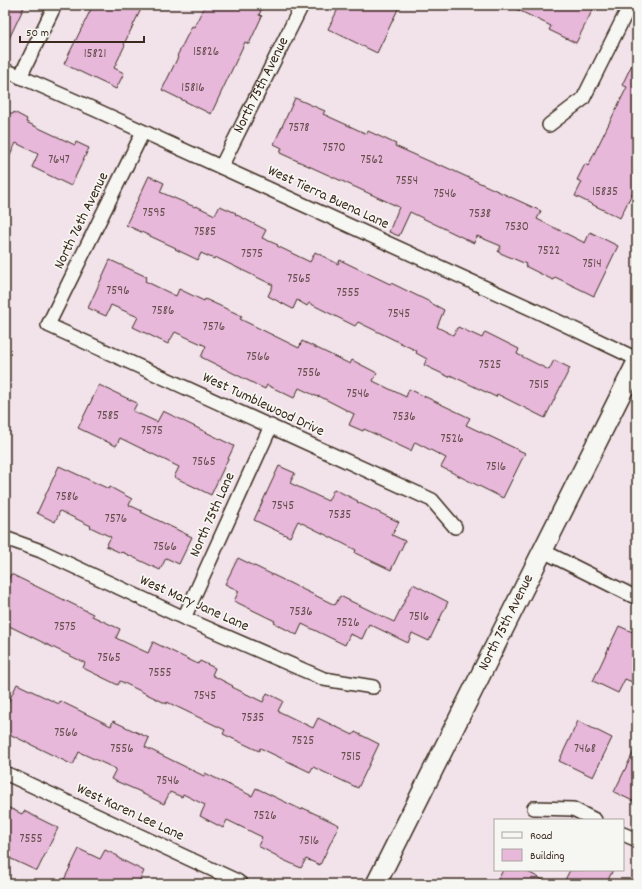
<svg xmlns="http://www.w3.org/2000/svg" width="642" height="889" viewBox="0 0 642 889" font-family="Dekko,sans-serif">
<rect width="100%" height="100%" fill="#f2e3eb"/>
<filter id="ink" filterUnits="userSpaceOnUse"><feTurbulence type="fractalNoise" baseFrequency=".025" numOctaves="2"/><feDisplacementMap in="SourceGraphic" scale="8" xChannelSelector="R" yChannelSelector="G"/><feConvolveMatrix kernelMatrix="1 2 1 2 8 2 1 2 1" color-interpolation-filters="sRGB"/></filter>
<g filter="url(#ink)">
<g fill="#e7b8da" stroke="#3b2a1e">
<path d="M5,5h20l-20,42z"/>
<path d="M93,5h50l-19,39 1,1 -11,23 10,5 -8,16 -52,-25z"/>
<path d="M205,5h58l-4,10 3,1 -13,28 -4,-2 -34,72 -49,-24 16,-33 -1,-1 15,-30 2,1z"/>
<path d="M340,5h60l-23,48 -49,-24z"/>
<path d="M508,5h87l-19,38 -27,-13 2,-4z"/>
<path d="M637,54v129l-17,35 -45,-22 7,-14 -5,-2 8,-16 3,2 39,-79 -5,-2z"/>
<path d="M295,98l30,13 -2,3 44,20 1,-3 28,13 -1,2 45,20 1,-1 100,46 -4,8 48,24 5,-11 28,14 -24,50 -39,-19 -2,3 -28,-14 1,-2 -28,-12 3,-6 -24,-10 -3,7 -64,-31 -11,24 -10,-4 10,-25 -119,-54 2,-5 -8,-4z"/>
<path d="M5,110l8,4 1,-2 13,7 -1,3 49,23 1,-3 13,6 -18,38 -39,-19 6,-13 -22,-11 -11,22z"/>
<path d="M149,176l15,7 -4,9 35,15 1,-1 19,9 5,-9 16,7 -1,1 31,16 -4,8 16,7 -1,1 33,16 5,-10 23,12 2,-4 50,24 1,-1 39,19h-1l15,8 -7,17 16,8 5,-8 24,11 3,-6 34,17 -2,5 32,16 5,-10 16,8 -25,50 -48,-24 -1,3 -46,-22 -1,2 -25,-12 3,-6 -11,-6 1,-2 -59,-29 -3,4 -46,-23 -2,3 -10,-6 -4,9 -25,-13 5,-11 -58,-28 -1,2 -13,-6 -3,7 -23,-11 1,-1 -50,-23z"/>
<path d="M110,260l37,17 -2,4 31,15 3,-7 25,12 1,-2 37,17 -2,3 59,29 3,-7 48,23 2,-4 25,13 -4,8 33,16 3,-8 61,29 -4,7 59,28 -22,45 -62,-31 5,-9 -31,-16 -4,9 -47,-22 -1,2 -14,-6 5,-11 -35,-18 -1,1 -19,-9 -5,10 -27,-13 -2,4 -64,-32 5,-11 -31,-14 -7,12 -35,-17 5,-10 -27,-12 -5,11 -18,-8z"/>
<path d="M99,385l38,18 -4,8 24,11 6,-11 71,35 -23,49 -37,-18 5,-10 -59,-29 -4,8 -38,-18z"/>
<path d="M59,466l50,23 1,-2 22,12 -3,6 13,6 -1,1 51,25 -13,27 -13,-6 -6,12 -38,-18 -1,1 -15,-7 5,-9 -21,-10 1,-1 -31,-15 -5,11 -18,-9z"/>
<path d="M279,466l16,7 -5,10 38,18 6,-12 24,12 -1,1 42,20 -7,13 13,6 -14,29 -36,-17 1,-3 -58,-29 -8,16 -36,-17z"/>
<path d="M238,558l97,47 5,-9 54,26 19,-38 35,18 -19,39 -17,-8 -4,10 -39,-19 -7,15 -12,-5 -5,11 -43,-21 -5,11 -23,-12 1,-2 -41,-20 5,-10 -14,-7z"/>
<path d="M11,574l82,40 -1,2 28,13 -4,9 32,15 5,-11 45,22 2,-3 15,7 -3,7 21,11 -1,1 31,15 4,-9 16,8 -5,10 35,17 5,-10 35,17 2,-3 24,12 -21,44 -45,-21 -3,5 -50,-24 -1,3 -36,-17 2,-4 -58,-28v2l-47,-23 -2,4 -35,-17 2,-5 -80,-39v-38z"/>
<path d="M619,626l18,8v50l-12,-5 -7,14 -25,-12z"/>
<path d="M17,684l42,20 1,-3 51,25 2,-5 36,17 -4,9 59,29 1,-3 47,23 4,-8 46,22 1,-2 36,17 -19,40 -14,-6 -5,9 -22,-10v-1l-21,-11 4,-9 -35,-17 -4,8 -23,-12 5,-11 -22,-11 -1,3 -12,-5 -6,12 -23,-11v-1l-30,-13 5,-10 -37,-17 -6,13 -68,-33v-23z"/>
<path d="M578,721l34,17 -19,39 -34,-16z"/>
<path d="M637,745v58l-23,-11z"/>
<path d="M5,806l17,8 2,-3 34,17 -21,43 -32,-15z"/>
<path d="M79,849l21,10 5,-9 13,6v2l26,13 -6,13h-76z"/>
<path d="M503,870h21l27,14h-55z"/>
<path d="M570,870h43l-7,14h-43z"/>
</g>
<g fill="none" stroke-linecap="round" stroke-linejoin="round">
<g stroke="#3b2a1e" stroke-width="16">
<g id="street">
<path d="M5,70l91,40 438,200 103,49"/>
<path d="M20,77l35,-72"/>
<path d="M549,125l34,-26 47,-94"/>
<path d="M143,132l-95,193 384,175 23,27"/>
<path id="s1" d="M221,167l81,-162"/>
<path d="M5,538l36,13 143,67 140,61 49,8"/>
<path d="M543,551l94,47"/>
<path d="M184,618l87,-192"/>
<path d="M5,773l232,108 4,3"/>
<path d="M534,808l39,1 22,11"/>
<path d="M623,834l14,6"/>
</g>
</g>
<g stroke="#3b2a1e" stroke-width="22">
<g id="secondary">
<path id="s2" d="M376,884l261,-522"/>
</g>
</g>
<use href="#street" stroke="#f6f6f2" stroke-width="13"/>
<use href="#secondary" stroke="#f6f6f2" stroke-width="19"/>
</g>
</g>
<g text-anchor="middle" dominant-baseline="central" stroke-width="3.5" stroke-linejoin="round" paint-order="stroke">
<g font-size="13" fill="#664e4d">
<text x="206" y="52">15826</text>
<text x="95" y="54">15821</text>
<text x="193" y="88">15816</text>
<text x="299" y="128">7578</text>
<text x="334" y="148">7570</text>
<text x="59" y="160">7647</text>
<text x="372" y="160">7562</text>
<text x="407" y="181">7554</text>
<text x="605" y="192">15835</text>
<text x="445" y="194">7546</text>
<text x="154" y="213">7595</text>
<text x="480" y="214">7538</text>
<text x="517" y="227">7530</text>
<text x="205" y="232">7585</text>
<text x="549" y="251">7522</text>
<text x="252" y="254">7575</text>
<text x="592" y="264">7514</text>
<text x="299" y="279">7565</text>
<text x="118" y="291">7596</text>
<text x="348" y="293">7555</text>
<text x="163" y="311">7586</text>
<text x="399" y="314">7545</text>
<text x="214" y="327">7576</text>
<text x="258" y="357">7566</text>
<text x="490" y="365">7525</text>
<text x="309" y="373">7556</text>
<text x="539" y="385">7515</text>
<text x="358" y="394">7546</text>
<text x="108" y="416">7585</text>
<text x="404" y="417">7536</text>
<text x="152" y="431">7575</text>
<text x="452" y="439">7526</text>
<text x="204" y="462">7565</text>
<text x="496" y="467">7516</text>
<text x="67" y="497">7586</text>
<text x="283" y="506">7545</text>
<text x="340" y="515">7535</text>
<text x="116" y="519">7576</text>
<text x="165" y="547">7566</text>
<text x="301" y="612">7536</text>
<text x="419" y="617">7516</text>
<text x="348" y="623">7526</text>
<text x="65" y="627">7575</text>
<text x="109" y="658">7565</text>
<text x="160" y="673">7555</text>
<text x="205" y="696">7545</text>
<text x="253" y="718">7535</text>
<text x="66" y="733">7566</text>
<text x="303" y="741">7525</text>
<text x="122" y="749">7556</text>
<text x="585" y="749">7468</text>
<text x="351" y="757">7515</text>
<text x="168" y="781">7546</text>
<text x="265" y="816">7526</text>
<text x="31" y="839">7555</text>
<text x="309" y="841">7516</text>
</g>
<g font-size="15" fill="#3b2a1e" stroke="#f6f6f2">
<text stroke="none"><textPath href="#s1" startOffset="91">North 75th Avenue</textPath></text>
<text transform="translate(328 198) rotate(25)">West Tierra Buena Lane</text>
<text transform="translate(82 221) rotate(-64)">North 76th Avenue</text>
<text transform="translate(263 405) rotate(25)">West Tumblewood Drive</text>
<text transform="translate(213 515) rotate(-66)">North 75th Lane</text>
<text transform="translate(194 604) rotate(24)">West Mary Jane Lane</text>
<text stroke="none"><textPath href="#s2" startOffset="292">North 75th Avenue</textPath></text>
<text transform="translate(130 813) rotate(25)">West Karen Lee Lane</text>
</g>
</g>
<rect width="642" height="889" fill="none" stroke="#f6f6f2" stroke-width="20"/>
<rect x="10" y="10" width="622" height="869" fill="none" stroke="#3b2a1e" stroke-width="1.5" filter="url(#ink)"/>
<rect x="494" y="819" width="130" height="52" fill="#f6f6f2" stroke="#aba49d"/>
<rect x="502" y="832" width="20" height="6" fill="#f6f6f2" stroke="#aba49d"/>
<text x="530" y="839" font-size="12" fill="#3b2a1e">Road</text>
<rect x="502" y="849" width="20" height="12" fill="#e7b8da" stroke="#aba49d"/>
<text x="530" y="859" font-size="12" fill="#3b2a1e">Building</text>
<path d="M20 36v6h124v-6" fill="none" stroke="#3b2a1e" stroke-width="2"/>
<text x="26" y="36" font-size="12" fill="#3b2a1e" stroke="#f6f6f2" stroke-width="3" paint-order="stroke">50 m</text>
</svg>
